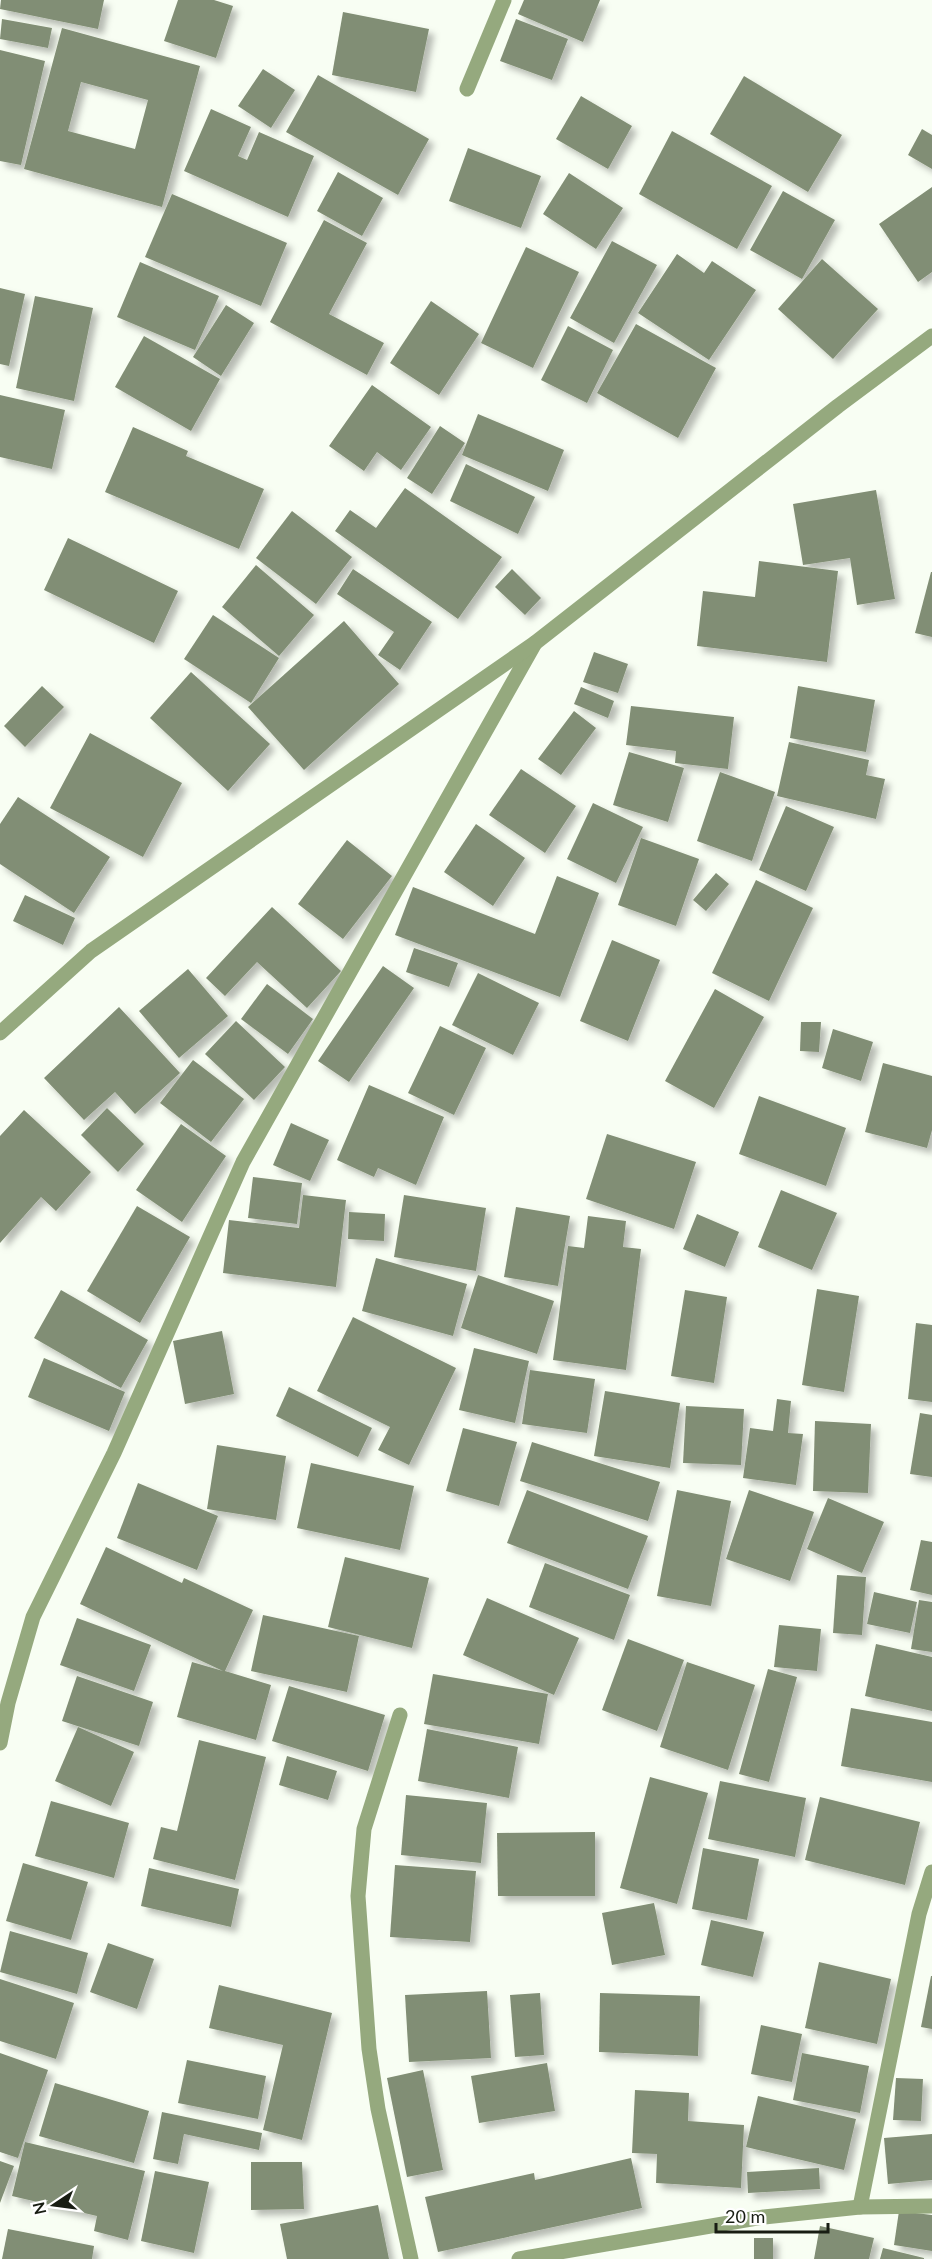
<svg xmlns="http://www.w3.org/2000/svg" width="932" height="2259" viewBox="0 0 932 2259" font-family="Lato,sans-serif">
<defs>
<filter id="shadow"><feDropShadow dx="5.5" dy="5.5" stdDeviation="3" flood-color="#0004"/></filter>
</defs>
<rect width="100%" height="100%" fill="#f8fef3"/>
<g fill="#818e74" fill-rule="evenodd" filter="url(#shadow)">
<path d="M1,0h103l-6,29 -98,-20z"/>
<path d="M178,0h36l19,6 -17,52 -52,-17z"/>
<path d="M524,0h76l-17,42 -65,-28z"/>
<path d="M343,12l86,17 -13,63 -84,-17z"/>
<path d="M2,19l50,9 -4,20 -48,-9z"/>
<path d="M516,19l52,20 -16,41 -52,-19z"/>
<path d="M62,28l138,38 -38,141 -138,-38zM81,82l67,18 -13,49 -67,-18z"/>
<path d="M0,50l45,11 -24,104 -21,-4z"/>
<path d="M263,69l32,21 -24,38 -33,-22z"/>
<path d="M318,75l111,64 -31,56 -112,-63z"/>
<path d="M744,76l98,59 -34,57 -98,-58z"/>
<path d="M581,96l51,30 -24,43 -52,-30z"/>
<path d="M211,109l40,18 -13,29 9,4 12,-28 55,24 -26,61 -104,-46z"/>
<path d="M922,129l10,6v34l-24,-14z"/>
<path d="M672,131l100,55 -35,63 -98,-55z"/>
<path d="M468,148l73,28 -20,52 -72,-27z"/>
<path d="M338,172l45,26 -21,38 -45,-25z"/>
<path d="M569,173l54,35 -27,41 -53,-35z"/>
<path d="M932,187v85l-14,10 -39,-58z"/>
<path d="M783,191l52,29 -33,59 -52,-29z"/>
<path d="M172,194l115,49 -26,63 -116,-49z"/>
<path d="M324,220l43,23 -38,71 55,29 -17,32 -97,-53z"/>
<path d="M612,241l45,24 -43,78 -44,-25z"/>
<path d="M526,247l53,25 -46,96 -52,-25z"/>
<path d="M677,254l27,19 8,-12 44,29 -47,70 -71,-47z"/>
<path d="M822,259l56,50 -45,50 -55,-50z"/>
<path d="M140,262l79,34 -24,54 -78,-33z"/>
<path d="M0,288l25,6 -16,72 -9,-2z"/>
<path d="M35,296l58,12 -19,93 -58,-13z"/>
<path d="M431,301l48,33 -40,61 -49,-32z"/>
<path d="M226,305l28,18 -33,53 -28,-19z"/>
<path d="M636,324l80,44 -38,70 -81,-45z"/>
<path d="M568,326l45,24 -26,53 -46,-23z"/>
<path d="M144,336l76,43 -29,52 -76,-44z"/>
<path d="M372,385l59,42 -30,43 -24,-18 -13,19 -35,-25z"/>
<path d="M0,395l65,15 -13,59 -52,-12z"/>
<path d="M478,414l86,36 -16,41 -86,-36z"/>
<path d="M440,426l25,17 -33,51 -25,-16z"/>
<path d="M133,427l55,24 -2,5 78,33 -25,60 -134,-57z"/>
<path d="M466,464l69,33 -17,37 -68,-33z"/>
<path d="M405,488l97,69 -44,62 -123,-88 15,-21 26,18z"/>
<path d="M876,490l19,109 -38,6 -7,-47 -47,7 -10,-61z"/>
<path d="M292,511l60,46 -36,47 -60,-46z"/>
<path d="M68,538l110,53 -24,52 -110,-53z"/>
<path d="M759,561l79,10 -11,91 -130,-16 6,-55 52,6z"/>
<path d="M256,565l58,50 -35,41 -57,-49z"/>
<path d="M353,569l79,53 -32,48 -22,-15 16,-23 -57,-38z"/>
<path d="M512,569l29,29 -16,17 -30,-28z"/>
<path d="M931,572h1v65l-17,-4z"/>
<path d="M213,615l66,43 -28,45 -67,-44z"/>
<path d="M344,621l55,63 -95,86 -56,-63z"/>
<path d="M594,652l34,12 -10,29 -35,-11z"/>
<path d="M191,672l79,72 -42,47 -78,-73z"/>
<path d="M42,686l22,21 -39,40 -21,-21z"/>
<path d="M798,686l77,14 -9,52 -76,-14z"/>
<path d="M581,687l33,14 -6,17 -34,-14z"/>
<path d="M631,706l103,11 -6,52 -53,-6 1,-12 -50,-6z"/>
<path d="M574,711l22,17 -35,47 -23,-16z"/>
<path d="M90,733l92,50 -39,74 -93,-49z"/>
<path d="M789,742l80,18 -3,15 19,4 -9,40 -99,-23z"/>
<path d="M629,752l55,16 -16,54 -55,-17z"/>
<path d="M521,769l55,37 -31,47 -56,-38z"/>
<path d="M720,772l55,20 -23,69 -55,-20z"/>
<path d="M18,797l92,60 -36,56 -74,-49v-40z"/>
<path d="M593,803l50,24 -27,56 -49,-24z"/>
<path d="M786,806l48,21 -28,64 -47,-21z"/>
<path d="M476,824l49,34 -32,48 -49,-34z"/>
<path d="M641,838l58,21 -23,67 -58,-21z"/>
<path d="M347,840l45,36 -49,63 -45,-35z"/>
<path d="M716,873l13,11 -23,27 -13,-11z"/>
<path d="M557,876l42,17 -39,104 -165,-62 18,-48 122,47z"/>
<path d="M756,880l57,28 -44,93 -57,-28z"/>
<path d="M25,895l50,23 -12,27 -50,-24z"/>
<path d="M272,907l69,64 -34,37 -50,-46 -32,34 -19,-18z"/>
<path d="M612,940l48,20 -32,81 -48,-20z"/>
<path d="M414,948l44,15 -9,24 -43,-15z"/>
<path d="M383,966l31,22 -65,94 -31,-21z"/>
<path d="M188,969l40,47 -49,42 -40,-47z"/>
<path d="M478,973l61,30 -26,52 -61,-30z"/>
<path d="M267,984l46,35 -25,35 -47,-35z"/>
<path d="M715,989l49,28 -50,91 -49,-27z"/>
<path d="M119,1007l61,66 -45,41 -20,-22 -31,28 -40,-42z"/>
<path d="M236,1021l49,46 -31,33 -49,-46z"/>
<path d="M801,1022h20l-2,30 -19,-1z"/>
<path d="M440,1026l46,22 -32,67 -46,-22z"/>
<path d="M833,1029l40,13 -12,39 -39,-13z"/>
<path d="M193,1060l51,39 -33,43 -51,-39z"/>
<path d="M883,1063l49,13v54l-5,18 -62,-16z"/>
<path d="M369,1085l75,32 -28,68 -38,-17 -4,9 -37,-17z"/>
<path d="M759,1096l87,32 -20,58 -87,-32z"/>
<path d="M107,1108l37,36 -26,28 -37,-37z"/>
<path d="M24,1110l67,62 -35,39 -15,-14 -41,46v-107z"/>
<path d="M291,1123l38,17 -19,41 -37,-16z"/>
<path d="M181,1124l45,32 -44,66 -46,-32z"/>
<path d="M607,1134l89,28 -22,67 -88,-30z"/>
<path d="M253,1177l49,6 -5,41 -49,-6z"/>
<path d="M781,1190l56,23 -25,57 -54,-23z"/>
<path d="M303,1195l43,5 -10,87 -113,-14 6,-53 70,8z"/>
<path d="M404,1195l82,13 -10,63 -82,-14z"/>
<path d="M137,1206l53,31 -50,86 -53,-32z"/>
<path d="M516,1207l54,9 -12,70 -54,-9z"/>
<path d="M349,1212l36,2 -1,27 -36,-2z"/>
<path d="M697,1214l42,18 -14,35 -42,-18z"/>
<path d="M588,1216l38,5 -3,26 18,2 -15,121 -73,-10 15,-114 16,2z"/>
<path d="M376,1258l91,26 -14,52 -91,-25z"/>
<path d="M478,1275l76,26 -17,53 -76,-26z"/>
<path d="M817,1289l42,7 -15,96 -42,-7z"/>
<path d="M61,1290l87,50 -27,48 -87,-50z"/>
<path d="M685,1290l42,7 -13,86 -43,-7z"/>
<path d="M353,1317l103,51 -47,97 -31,-15 12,-23 -73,-36z"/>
<path d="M916,1323l16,2v77l-24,-3z"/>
<path d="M222,1331l12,63 -49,10 -12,-63z"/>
<path d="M474,1348l55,13 -14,62 -56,-13z"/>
<path d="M44,1358l81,34 -16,39 -81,-34z"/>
<path d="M530,1370l65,9 -8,54 -65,-9z"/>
<path d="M289,1387l83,41 -14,29 -82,-41z"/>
<path d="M605,1391l75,12 -10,65 -76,-12z"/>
<path d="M777,1399l14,2 -3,32 15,1 -7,51 -53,-7 7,-50 23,3z"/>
<path d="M686,1406l58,3 -3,56 -58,-2z"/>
<path d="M920,1413l12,2v62l-22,-3z"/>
<path d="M815,1421l56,3 -3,69 -55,-2z"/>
<path d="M463,1428l54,14 -18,64 -53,-15z"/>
<path d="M532,1442l128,40 -12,39 -128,-40z"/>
<path d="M217,1445l69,11 -10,64 -69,-11z"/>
<path d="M311,1463l103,23 -14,64 -103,-22z"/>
<path d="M138,1483l80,33 -21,54 -80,-32z"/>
<path d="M527,1490l121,46 -20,53 -121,-46z"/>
<path d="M677,1490l54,11 -20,105 -54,-10z"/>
<path d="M749,1490l65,22 -24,69 -64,-22z"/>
<path d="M828,1498l56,24 -22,51 -55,-24z"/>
<path d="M921,1540l11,2v53l-22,-5z"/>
<path d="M106,1547l76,36 2,-5 69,32 -28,61 46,14 -15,55 -79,-23 15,-55 31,9 -143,-67z"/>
<path d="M345,1557l84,21 -17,70 -84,-21z"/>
<path d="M545,1563l85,32 -16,45 -85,-33z"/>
<path d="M837,1575l29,2 -4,58 -29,-2z"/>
<path d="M874,1592l43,10 -7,31 -43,-9z"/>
<path d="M487,1598l92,40 -25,57 -91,-40z"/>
<path d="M919,1600l13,2v50l-21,-3z"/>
<path d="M263,1615l96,21 -12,56 -96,-21z"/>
<path d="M77,1618l74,27 -17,46 -74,-26z"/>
<path d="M779,1625l42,4 -4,42 -43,-4z"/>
<path d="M628,1639l56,21 -27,71 -55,-21z"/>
<path d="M876,1644l56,13v54l-67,-15z"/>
<path d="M687,1662l68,23 -27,85 -68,-23z"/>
<path d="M768,1669l29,8 -28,105 -30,-8z"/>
<path d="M433,1674l115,20 -9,50 -115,-20z"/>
<path d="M77,1676l76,26 -14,44 -77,-25z"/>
<path d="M289,1686l96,29 -17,56 -96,-30z"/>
<path d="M851,1708l81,14v60l-91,-16z"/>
<path d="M78,1727l56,25 -23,54 -56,-25z"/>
<path d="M427,1729l91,18 -9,51 -91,-17z"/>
<path d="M199,1740l67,17 -31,123 -82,-21 8,-32 16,4z"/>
<path d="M287,1756l50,15 -9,29 -49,-15z"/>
<path d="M650,1777l58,16 -31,111 -57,-16z"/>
<path d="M720,1781l86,17 -11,59 -87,-18z"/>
<path d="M406,1795l81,8 -6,60 -80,-8z"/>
<path d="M820,1797l100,25 -15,63 -100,-25z"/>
<path d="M51,1801l78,22 -15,55 -79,-22z"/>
<path d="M595,1832v64h-97l-1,-63z"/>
<path d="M703,1848l56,11 -12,61 -55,-11z"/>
<path d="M23,1863l65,19 -17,58 -65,-19z"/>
<path d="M395,1865l81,6 -6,71 -80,-5z"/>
<path d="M149,1868l90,21 -8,38 -90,-21z"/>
<path d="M654,1903l11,52 -53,10 -10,-52z"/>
<path d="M711,1920l53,12 -11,45 -52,-12z"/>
<path d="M10,1931l78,22 -11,41 -77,-22z"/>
<path d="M108,1943l46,16 -17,50 -47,-17z"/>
<path d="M819,1962l72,17 -14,65 -72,-16z"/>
<path d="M931,1976h1v53l-11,-2z"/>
<path d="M0,1979l74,24 -18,56 -56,-18z"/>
<path d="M219,1985l113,28 -30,127 -39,-10 20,-85 -74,-17z"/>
<path d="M487,1991l4,67 -82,4 -4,-67z"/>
<path d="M540,1993l4,62 -29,2 -5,-62z"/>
<path d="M600,1993l100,3 -2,60 -99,-4z"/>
<path d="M761,2025l41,9 -10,48 -41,-8z"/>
<path d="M0,2053l48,17 -30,88 -18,-6z"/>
<path d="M802,2053l67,13 -9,47 -67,-13z"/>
<path d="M187,2060l79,16 -8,43 -80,-16z"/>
<path d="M547,2063l8,48 -76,12 -8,-47z"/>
<path d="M423,2070l20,100 -36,7 -20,-99z"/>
<path d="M896,2078l27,1 -2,42 -28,-1z"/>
<path d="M55,2083l94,28 -15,52 -95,-27z"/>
<path d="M635,2090l54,3 -1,28 56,4 -3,63 -85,-5 1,-29 -25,-1z"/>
<path d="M758,2096l98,23 -12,51 -98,-23z"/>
<path d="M162,2112l100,21 -3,17 -75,-16 -6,30 -25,-5z"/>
<path d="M932,2134v46l-44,4 -4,-46z"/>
<path d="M25,2142l120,29 -17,69 -34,-9 3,-15 -85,-20z"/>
<path d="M631,2158l11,50 -204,44 -13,-55 109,-24 1,7z"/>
<path d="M0,2161l14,5 -14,37z"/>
<path d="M251,2162h51l2,47 -53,1z"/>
<path d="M819,2168l1,21 -72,4 -1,-21z"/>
<path d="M155,2171l54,11 -15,71 -53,-12z"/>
<path d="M378,2205l11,54h-102l-7,-35z"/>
<path d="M899,2211l33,4v36l-38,-6z"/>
<path d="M820,2226l54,12 -5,21h-55z"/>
<path d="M8,2229l86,17 -2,13h-90z"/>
<rect x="754" y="2238" width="19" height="21"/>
<path d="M883,2248l41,10v1h-44z"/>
</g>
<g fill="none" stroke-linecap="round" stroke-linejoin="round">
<g stroke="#95a97e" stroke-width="15">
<path d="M467,89l37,-89"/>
<path d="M400,1715l-36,114 -6,67 11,153 9,60 33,150"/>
<path d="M0,1743l8,-40 25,-86 81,-164 129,-291 292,-519"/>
<path d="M860,2207l59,-293 13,-42"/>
<path d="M519,2259l245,-42 96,-10 72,-1"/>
</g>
<path stroke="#95a97e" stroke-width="15" d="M0,1033l91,-82 444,-308 303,-237 94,-70"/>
</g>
<g transform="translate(54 2205) rotate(257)" stroke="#ffffff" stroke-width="4.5" paint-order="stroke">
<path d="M0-4.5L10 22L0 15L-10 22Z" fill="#181d13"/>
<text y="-9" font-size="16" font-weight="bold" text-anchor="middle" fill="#181d13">N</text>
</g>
<path d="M716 2223v9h112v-9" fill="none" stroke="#181d13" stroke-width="3"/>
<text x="725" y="2223" font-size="18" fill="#181d13" stroke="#ffffff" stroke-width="4.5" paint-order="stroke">20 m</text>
</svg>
